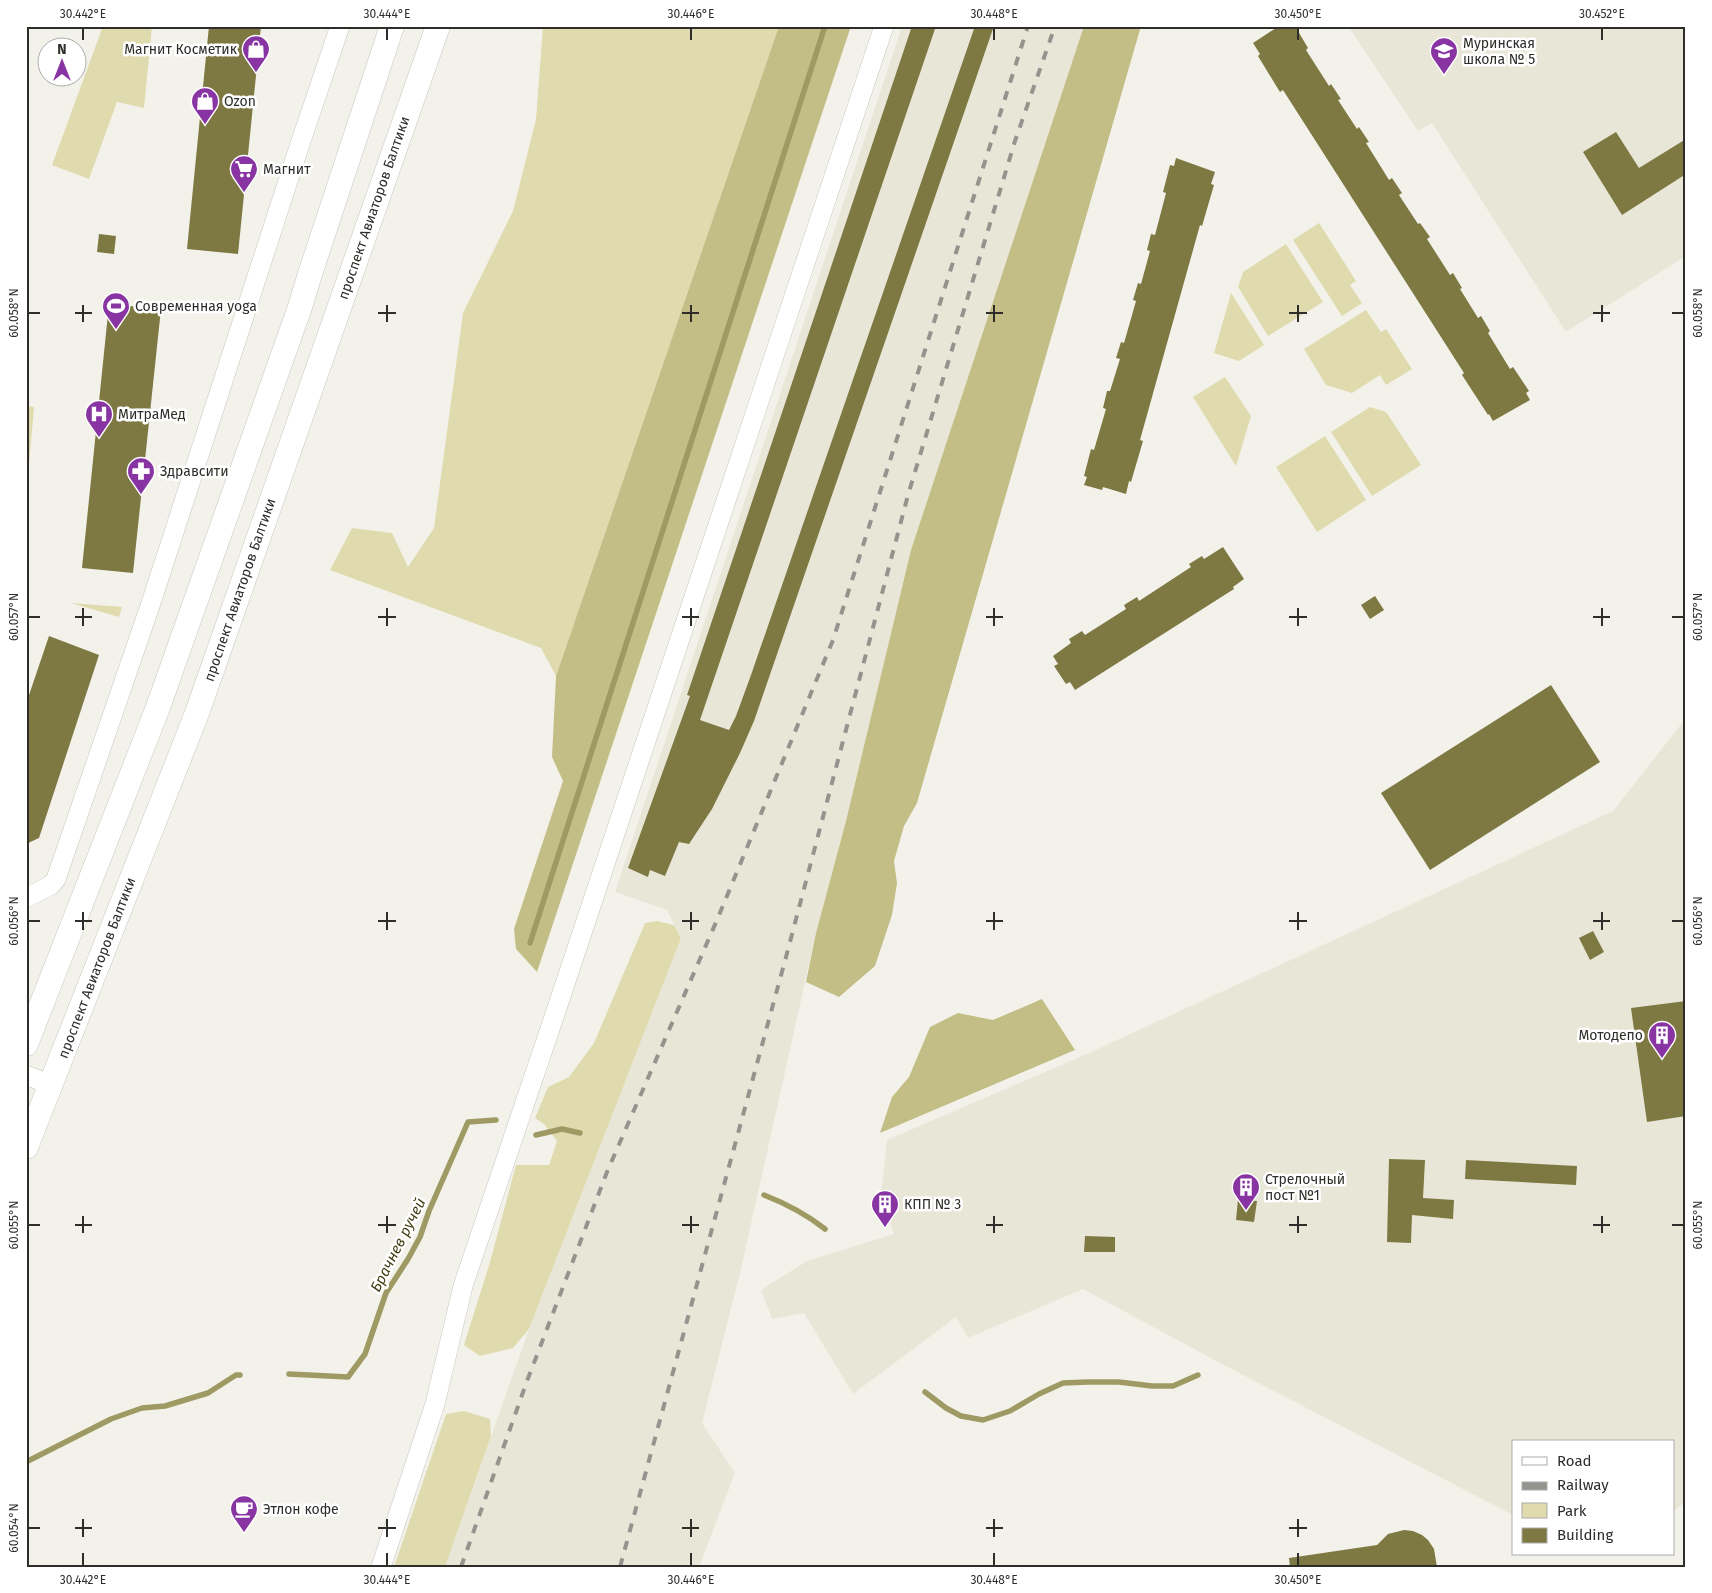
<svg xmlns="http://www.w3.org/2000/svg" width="1712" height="1593" viewBox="0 0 1712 1593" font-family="'Fira Sans',sans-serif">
<rect width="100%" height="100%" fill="#f3f2ea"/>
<g fill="#e8e7d7">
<path d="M902,26h182l-173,524 -65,271 -30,112 -75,336 -39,154 33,50 -36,94h-254l84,-238 152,-391 -14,-28 -52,-18z"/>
<path d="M1348,26h338v230l-120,76 -134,-209 -14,8z"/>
<path d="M1686,718v784l-13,9v-69h-160v73l-293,-152 -137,-74 -115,49 -12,-21 -103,77 -49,-81 -32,6 -11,-29 46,-29 87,-27 -13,-39 6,-55 202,-87 524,-242z"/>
</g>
<g fill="#dfdbae">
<path d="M103,26h49l-8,82 -27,-6 -28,77 -37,-14z"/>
<path d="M543,26h236l-223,650 -15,-28 -211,-78 22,-42 40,5 16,34 26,-39 29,-215 50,-102 23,-92z"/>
<path d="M1319,223l37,58 -6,4 12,18 -20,13 -49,-76z"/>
<path d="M1286,244l37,58 -55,34 -30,-49 5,-15z"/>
<path d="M1231,293l33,52 -25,16 -25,-8z"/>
<path d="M1366,310l15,22 5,-3 26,40 -26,16 -6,-10 -28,18 -26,-8 -22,-36z"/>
<path d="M1225,377l26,39 -15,50 -43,-69z"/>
<path d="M26,406l8,1 -8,93z"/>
<path d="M1370,407l16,5 35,53 -49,31 -41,-64z"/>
<path d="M1325,436l41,64 -49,32 -41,-65z"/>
<path d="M71,603l51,4 -3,10z"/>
<path d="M657,921l17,4 7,13 -152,391 -16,19 -33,8 -16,-11 26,-83 26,-97h33l8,-24 -13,-17 -9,-6 13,-31 21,-10 25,-34 51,-120z"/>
<path d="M464,1411l26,8 1,17 -46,131h-51l52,-153z"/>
</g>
<g fill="#c3be86">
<path d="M779,26h72l-314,946 -21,-23 -2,-20 49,-148 -11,-24 4,-81z"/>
<path d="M1084,26h57l-224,777 -13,23 -10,35 3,22 -5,32 -17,51 -36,31 -33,-15 10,-49 30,-112 65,-271z"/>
<path d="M1042,999l33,51 -195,83 12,-36 17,-20 21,-50 28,-14 35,7z"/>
</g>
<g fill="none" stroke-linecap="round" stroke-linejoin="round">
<g stroke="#9f9a63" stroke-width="5.5">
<path d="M530,943l295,-917"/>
<path d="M536,1135l26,-6 18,4"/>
<path d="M764,1195c23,9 42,19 61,34"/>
<path d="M289,1374l59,3 17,-23 21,-61 22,-34 12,-22 9,-26 39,-89 28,-2"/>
<path d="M925,1392l21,16 15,8 22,4 27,-9 29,-17 24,-11 24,-1h32l33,4h21l25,-11"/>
<path d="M26,1462l85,-43 31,-11 23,-2 43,-13 28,-18h4"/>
</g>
</g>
<g fill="#7e7843">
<path d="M209,26h52l-23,228 -51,-5z"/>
<path d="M912,26h24l-236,694 29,10 7,-14 15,-41 224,-649h19l-240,695 -14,32 -28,56 -23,35 -10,-2 -14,34 -15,-6 -2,7 -20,-9 62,-172 -3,-1z"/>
<path d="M1279,26h16l13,22 -2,2 23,36 2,-2 10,15 -3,1 19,29 2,-2 10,15 -3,1 10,16 13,21 3,-2 10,15 -3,2 19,29 2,-1 10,14 -3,2 23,36 3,-2 9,15 -2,1 18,29 3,-2 9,15 -2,2 22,36 3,-2 16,24 -3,2 4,7 -37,21 -4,-7 -1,1 -26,-40 2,-2 -181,-283 -3,2 -22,-36 2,-2 -7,-11z"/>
<path d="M1616,132l23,36 47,-29v35l-64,41 -39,-63z"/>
<path d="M1176,158l39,14 -4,12 3,1 -12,41 -2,-1 -60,215 3,1 -12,41 -2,-1 -3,13 -23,-7 -1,3 -18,-5 3,-8 -3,-1 7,-27 3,1 12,-41 -3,-1 4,-17h3l10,-32 -4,-1 5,-16 3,1 12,-42 -3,-1 5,-17 3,1 9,-33 -3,-1 4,-16 4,1 11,-42 -3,-1 7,-27 4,1z"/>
<path d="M99,234l17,2 -2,18 -17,-2z"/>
<path d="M109,304l52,5 -28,264 -51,-5z"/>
<path d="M1223,547l21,32 -11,8 1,2 -159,101 -5,-8 -4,2 -12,-18 4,-2 -5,-8 18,-13 -2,-4 13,-8 3,4 41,-26 -2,-4 13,-8 2,4 52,-34 -2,-3 13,-8 2,3z"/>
<path d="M1375,596l9,14 -14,9 -9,-14z"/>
<path d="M49,636l50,19 -60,183 -13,6v-140z"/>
<path d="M1551,685l49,77 -170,108 -49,-77z"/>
<path d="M1593,931l11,21 -14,8 -11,-22z"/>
<path d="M1686,1001v115l-39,6 -16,-114z"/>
<path d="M1389,1159l36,1 -2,38 31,2 -1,19 -41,-4 -1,28 -24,-1z"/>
<path d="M1466,1160l111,6 -1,19 -111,-6z"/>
<path d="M1238,1199l19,2 -3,21 -18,-2z"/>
<path d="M1085,1236l30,1v15h-31z"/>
<path d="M1404,1530l9,1 9,4 6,5 6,9 3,18h-147l-1,-9 88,-13 11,-11z"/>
</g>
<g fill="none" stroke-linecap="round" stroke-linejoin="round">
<g stroke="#c7c6be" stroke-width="20">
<g id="minor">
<path d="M26,898l25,-13 5,-6 95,-276 149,-459 40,-118"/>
<path d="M26,1075l25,10"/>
<path d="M381,1567l54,-163 28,-118 95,-281 326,-979"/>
</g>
</g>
<g stroke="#c7c6be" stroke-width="25">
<g id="tertiary">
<path d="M26,1044l131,-334 143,-403 10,-33 82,-248"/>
<path d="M26,1147l171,-434 241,-687"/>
</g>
</g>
<use href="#minor" stroke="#fff" stroke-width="19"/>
<use href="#tertiary" stroke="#fff" stroke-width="24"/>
<g stroke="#94938d" stroke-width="4" stroke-dasharray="9 9" stroke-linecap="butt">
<path d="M461,1567l66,-186 80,-209 110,-252 116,-280 195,-614"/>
<path d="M620,1567l166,-610 122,-462 107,-354 40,-115"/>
</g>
</g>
<path fill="none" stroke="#2e2d2a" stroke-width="2" d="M83,28v12M387,28v12M691,28v12M994,28v12M1298,28v12M1602,28v12M83,305v17M387,305v17M691,305v17M994,305v17M1298,305v17M1602,305v17M28,313h12M75,313h17M378,313h18M682,313h17M986,313h17M1289,313h18M1593,313h17M1672,313h12M83,608v18M387,608v18M691,608v18M994,608v18M1298,608v18M1602,608v18M28,617h12M75,617h17M378,617h18M682,617h17M986,617h17M1289,617h18M1593,617h17M1672,617h12M83,912v18M387,912v18M691,912v18M994,912v18M1298,912v18M1602,912v18M28,921h12M75,921h17M378,921h18M682,921h17M986,921h17M1289,921h18M1593,921h17M1672,921h12M83,1216v17M387,1216v17M691,1216v17M994,1216v17M1298,1216v17M1602,1216v17M28,1225h12M75,1225h17M378,1225h18M682,1225h17M986,1225h17M1289,1225h18M1593,1225h17M1672,1225h12M83,1519v18M387,1519v18M691,1519v18M994,1519v18M1298,1519v18M28,1528h12M75,1528h17M378,1528h18M682,1528h17M986,1528h17M1289,1528h18M83,1553v13M387,1553v13M691,1553v13M994,1553v13M1298,1553v13"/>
<defs>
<g id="shop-pin" transform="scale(1.4375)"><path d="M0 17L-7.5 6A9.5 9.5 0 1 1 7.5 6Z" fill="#8835a3" stroke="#fff"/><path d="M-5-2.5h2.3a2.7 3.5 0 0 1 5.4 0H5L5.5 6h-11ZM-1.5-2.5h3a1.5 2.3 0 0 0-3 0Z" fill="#fff"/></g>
<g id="school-pin" transform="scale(1.4375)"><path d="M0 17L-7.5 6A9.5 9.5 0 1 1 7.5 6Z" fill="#8835a3" stroke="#fff"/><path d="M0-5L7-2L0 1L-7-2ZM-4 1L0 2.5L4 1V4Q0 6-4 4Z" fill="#fff"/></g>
<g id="supermarket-pin" transform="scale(1.4375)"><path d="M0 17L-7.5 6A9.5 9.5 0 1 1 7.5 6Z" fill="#8835a3" stroke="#fff"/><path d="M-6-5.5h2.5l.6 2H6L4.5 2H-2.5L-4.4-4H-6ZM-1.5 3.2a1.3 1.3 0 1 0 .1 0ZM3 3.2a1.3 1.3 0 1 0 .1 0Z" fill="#fff"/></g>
<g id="stadium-pin" transform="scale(1.4375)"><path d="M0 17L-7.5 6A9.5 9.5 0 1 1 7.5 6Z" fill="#8835a3" stroke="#fff"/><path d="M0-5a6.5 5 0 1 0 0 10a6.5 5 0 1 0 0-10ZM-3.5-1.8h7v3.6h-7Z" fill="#fff"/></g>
<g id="hospital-pin" transform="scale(1.4375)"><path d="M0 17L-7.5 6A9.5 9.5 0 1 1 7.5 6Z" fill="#8835a3" stroke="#fff"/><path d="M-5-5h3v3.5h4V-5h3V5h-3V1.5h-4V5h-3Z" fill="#fff"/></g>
<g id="pharmacy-pin" transform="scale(1.4375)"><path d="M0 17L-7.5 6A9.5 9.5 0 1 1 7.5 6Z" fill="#8835a3" stroke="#fff"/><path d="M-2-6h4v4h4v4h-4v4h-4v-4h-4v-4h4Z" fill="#fff"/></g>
<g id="building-pin" transform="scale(1.4375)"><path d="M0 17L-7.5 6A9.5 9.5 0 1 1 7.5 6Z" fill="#8835a3" stroke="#fff"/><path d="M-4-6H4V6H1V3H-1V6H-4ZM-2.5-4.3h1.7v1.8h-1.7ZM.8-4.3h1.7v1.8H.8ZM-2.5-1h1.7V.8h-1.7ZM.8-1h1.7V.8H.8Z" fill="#fff"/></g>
<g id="cafe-pin" transform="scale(1.4375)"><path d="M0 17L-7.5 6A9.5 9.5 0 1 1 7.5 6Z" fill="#8835a3" stroke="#fff"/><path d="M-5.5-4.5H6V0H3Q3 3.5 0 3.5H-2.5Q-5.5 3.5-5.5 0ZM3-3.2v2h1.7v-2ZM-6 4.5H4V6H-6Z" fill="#fff"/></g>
</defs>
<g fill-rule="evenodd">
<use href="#shop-pin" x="256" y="49"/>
<use href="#school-pin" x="1444" y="51"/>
<use href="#shop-pin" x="205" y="101"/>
<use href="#supermarket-pin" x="244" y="169"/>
<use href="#stadium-pin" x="116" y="306"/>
<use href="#hospital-pin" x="99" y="414"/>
<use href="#pharmacy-pin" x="141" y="471"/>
<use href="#building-pin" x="1662" y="1035"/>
<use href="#building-pin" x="1246" y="1187"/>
<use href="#building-pin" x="885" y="1204"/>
<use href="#cafe-pin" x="244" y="1509"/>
</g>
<g text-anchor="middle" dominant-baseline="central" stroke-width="5" stroke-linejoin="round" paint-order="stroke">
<g font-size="14" fill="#2e2d2a" stroke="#fff" text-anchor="start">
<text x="1463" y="43">Муринская<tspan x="1463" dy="16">школа № 5</tspan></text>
<text x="237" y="49" text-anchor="end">Магнит Косметик</text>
<text x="224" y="101">Ozon</text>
<text x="263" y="169">Магнит</text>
<text x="135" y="306">Современная yoga</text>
<text x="118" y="414">МитраМед</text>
<text x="160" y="471">Здравсити</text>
<text x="1643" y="1035" text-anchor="end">Мотодепо</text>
<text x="1265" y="1179">Стрелочный<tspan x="1265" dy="16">пост №1</tspan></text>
<text x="904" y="1204">КПП № 3</text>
<text x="263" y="1509">Этлон кофе</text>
</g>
<g font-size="14" fill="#2e2d2a" stroke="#fff">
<text transform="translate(374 208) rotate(-71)">проспект Авиаторов Балтики</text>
<text transform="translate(240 590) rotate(-71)">проспект Авиаторов Балтики</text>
<text transform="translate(97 968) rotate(-69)">проспект Авиаторов Балтики</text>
</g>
<g font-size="15" font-style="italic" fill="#444014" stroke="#fff">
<text transform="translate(398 1245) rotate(-63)">Брачнев ручей</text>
</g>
</g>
<rect width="1712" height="1593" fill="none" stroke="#ffffff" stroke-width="55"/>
<rect x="1512" y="1440" width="162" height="115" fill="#ffffff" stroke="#ababaa"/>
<rect x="1522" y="1457" width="25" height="8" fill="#ffffff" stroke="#ababaa"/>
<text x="1557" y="1466" font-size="15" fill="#2e2d2a">Road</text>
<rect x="1522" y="1482" width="25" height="8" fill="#94938d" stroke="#ababaa"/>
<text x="1557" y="1490" font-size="15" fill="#2e2d2a">Railway</text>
<rect x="1522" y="1503" width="25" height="15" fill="#dfdbae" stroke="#ababaa"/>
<text x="1557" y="1516" font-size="15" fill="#2e2d2a">Park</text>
<rect x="1522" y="1528" width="25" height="15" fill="#7e7843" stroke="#ababaa"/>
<text x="1557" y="1540" font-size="15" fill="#2e2d2a">Building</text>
<g transform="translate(62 62)"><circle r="24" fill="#ffffff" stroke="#ababaa"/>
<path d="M0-4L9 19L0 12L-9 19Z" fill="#8835a3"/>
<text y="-8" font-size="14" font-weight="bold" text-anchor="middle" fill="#2e2d2a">N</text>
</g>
<rect x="28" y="28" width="1656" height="1538" fill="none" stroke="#2e2d2a" stroke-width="2"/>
<g font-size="12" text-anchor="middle" fill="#2e2d2a">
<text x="83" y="18">30.442°E</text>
<text x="387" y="18">30.444°E</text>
<text x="691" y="18">30.446°E</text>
<text x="994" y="18">30.448°E</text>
<text x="1298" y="18">30.450°E</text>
<text x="1602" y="18">30.452°E</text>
<text transform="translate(14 313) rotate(-90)" y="4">60.058°N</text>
<text transform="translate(1698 313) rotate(-90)" y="4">60.058°N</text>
<text transform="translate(14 617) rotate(-90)" y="4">60.057°N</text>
<text transform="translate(1698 617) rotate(-90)" y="4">60.057°N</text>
<text transform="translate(14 921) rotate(-90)" y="4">60.056°N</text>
<text transform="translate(1698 921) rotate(-90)" y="4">60.056°N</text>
<text transform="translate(14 1225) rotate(-90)" y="4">60.055°N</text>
<text transform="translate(1698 1225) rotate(-90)" y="4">60.055°N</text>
<text transform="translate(14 1528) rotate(-90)" y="4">60.054°N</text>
<text x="83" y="1584">30.442°E</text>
<text x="387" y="1584">30.444°E</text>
<text x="691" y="1584">30.446°E</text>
<text x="994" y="1584">30.448°E</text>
<text x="1298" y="1584">30.450°E</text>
</g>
</svg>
